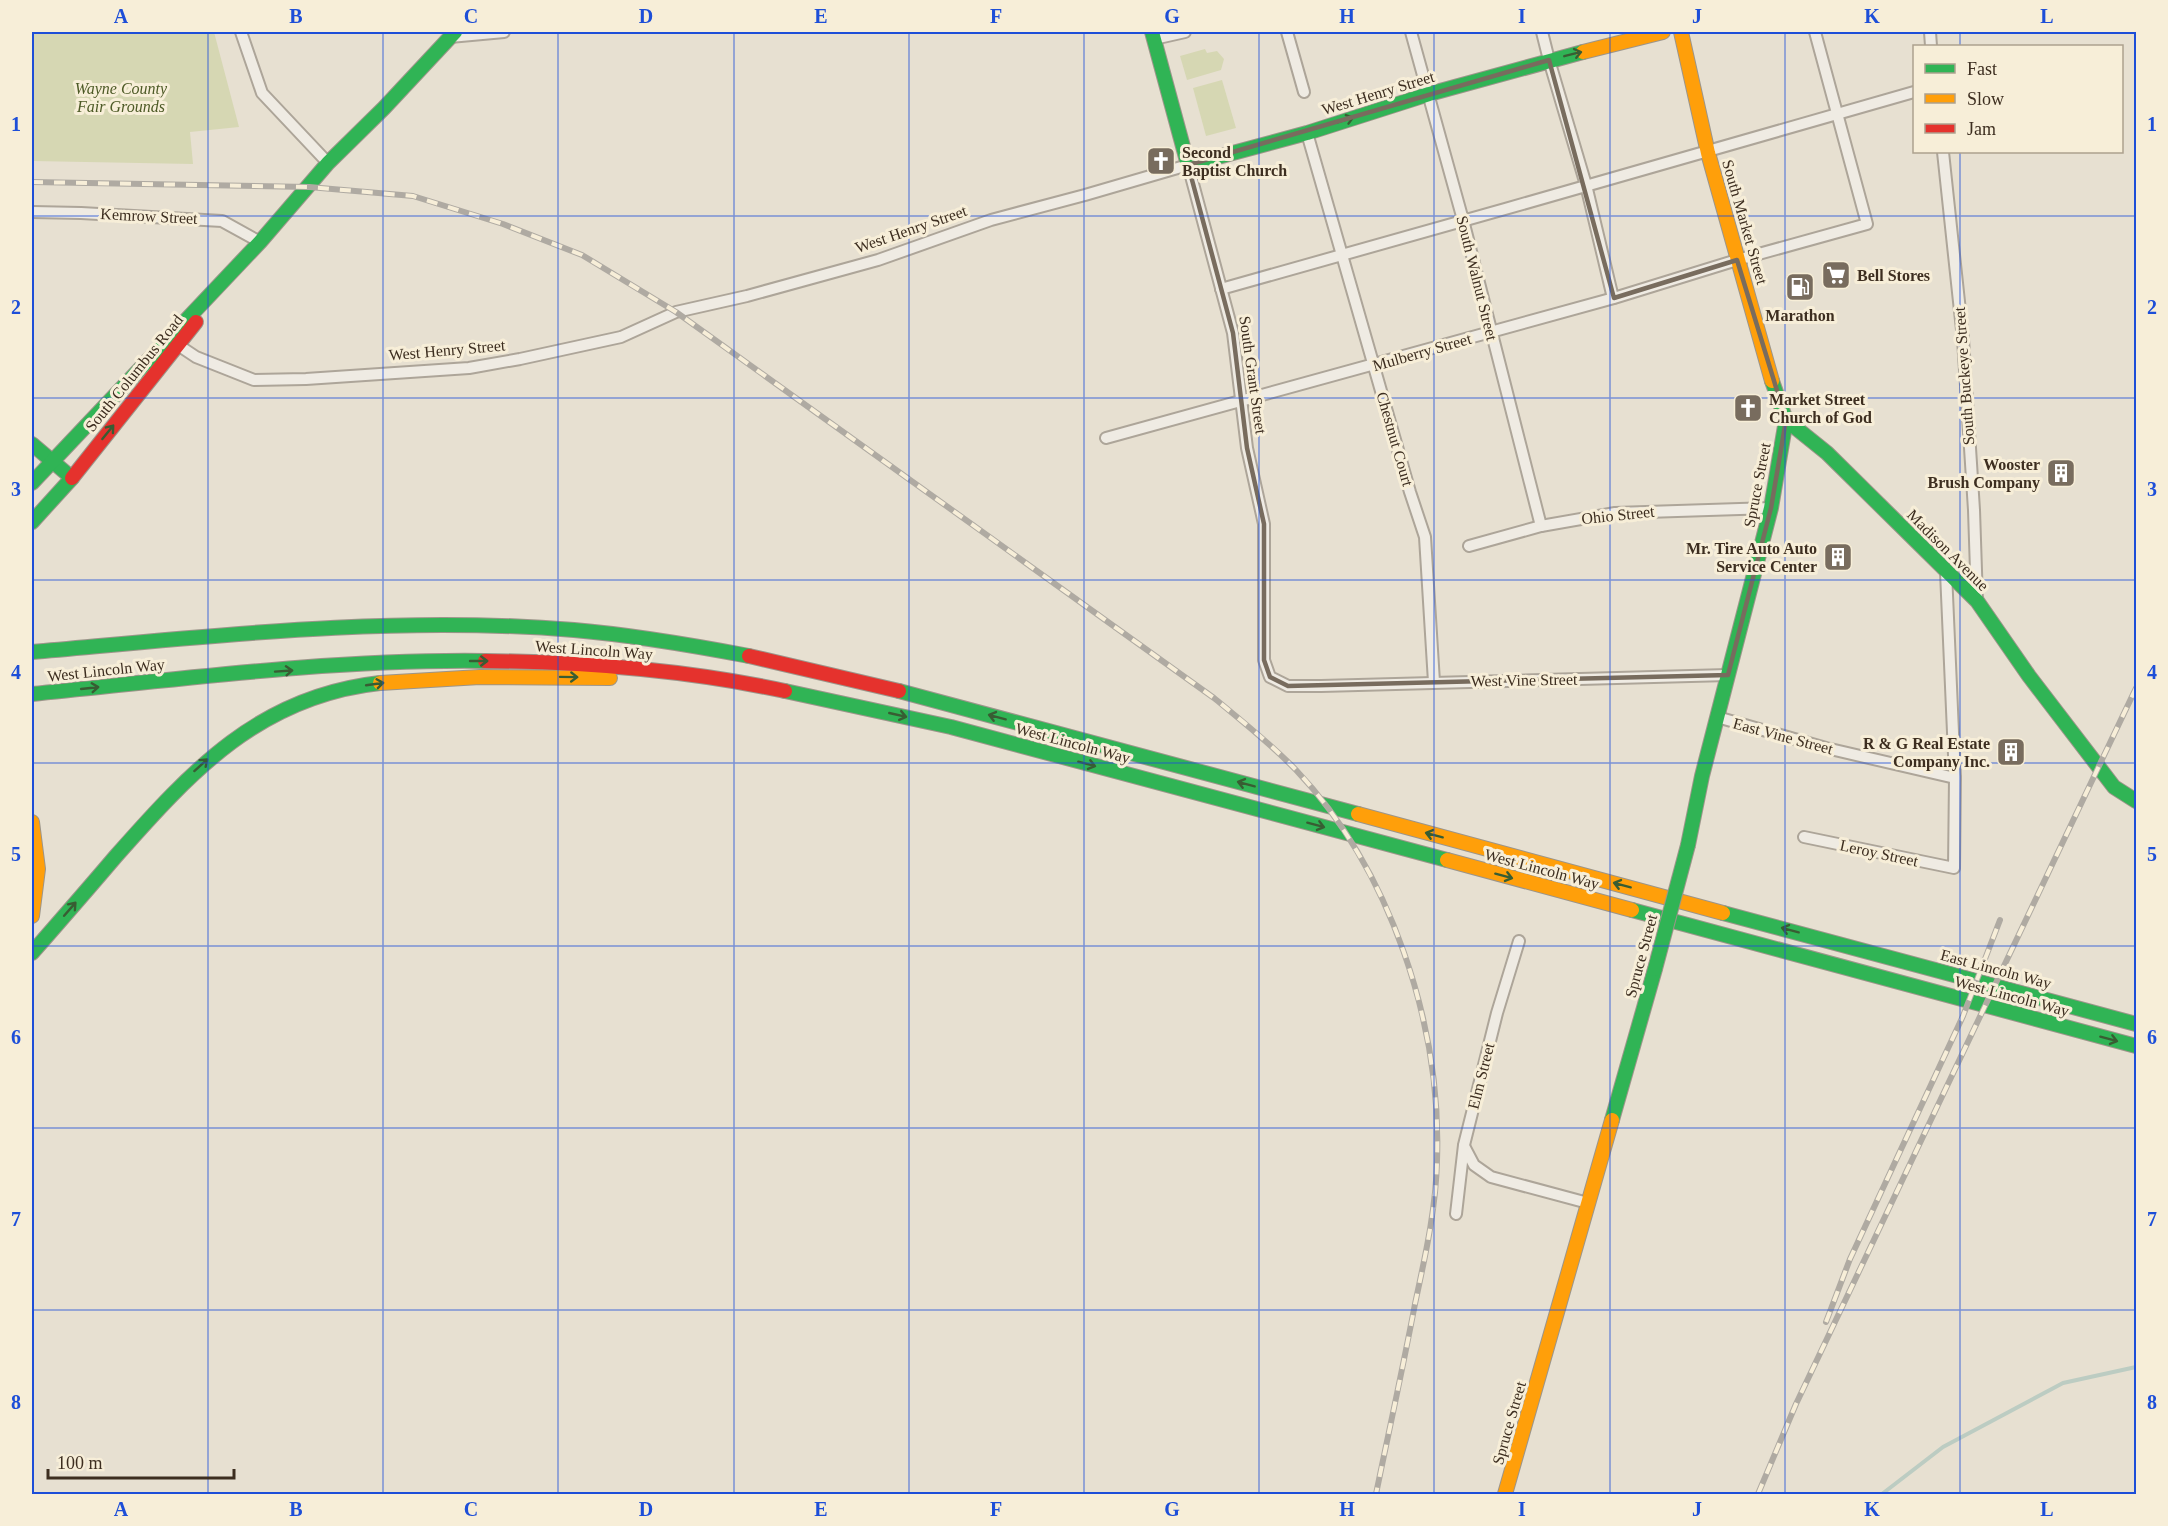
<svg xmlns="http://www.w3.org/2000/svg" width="2168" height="1526" viewBox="0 0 2168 1526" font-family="'Times New Roman',serif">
<rect width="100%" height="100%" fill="#e7e0d1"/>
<g fill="#d6d7b3">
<path d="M32,32h182l25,95 -49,5 3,32 -161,-3z"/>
<path d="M1205,49l2,4 10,-2 7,8 -3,11 -34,10 -7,-24z"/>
<path d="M1222,80l14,48 -30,8 -13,-48z"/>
</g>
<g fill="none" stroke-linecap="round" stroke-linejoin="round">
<path stroke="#bcccc2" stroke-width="4" d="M1882,1494l61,-47 120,-64 73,-16"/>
<g stroke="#ada599" stroke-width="14">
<g id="street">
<path d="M241,32l21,61 66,70"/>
<path d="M1287,32l17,60"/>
<path d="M1411,32l52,188 78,306"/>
<path d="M1542,32l7,28 37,125 27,113"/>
<path d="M1930,32l1,14"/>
<path d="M450,37l54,-5"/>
<path d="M1154,39l31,-7"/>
<path d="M1307,133l103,359 15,45 9,145"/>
<path d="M1943,152l20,187 11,171 3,91"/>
<path d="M32,212l49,1 141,8 38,21"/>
<path d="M1221,289c231,-65 463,-130 693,-197"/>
<path d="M172,341l24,16 58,23 52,-1 163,-11 51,-9 101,-22 55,-25 71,-16 131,-36 113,-40 94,-25 103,-30 45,168 14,115 17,76v136l6,17 18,9h33l407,-11"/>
<path d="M1106,438l508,-140 123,-38 130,-36 -52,-192"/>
<path d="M1469,546l72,-20 74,-13 156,-5"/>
<path d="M1717,717l109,31 129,30"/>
<path d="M1804,837l150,31 1,-90 -9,-206"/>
<path d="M1464,1146l10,19 17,12 97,26"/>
<path d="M1456,1214l8,-69 33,-132 22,-72"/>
</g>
</g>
<g stroke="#9c958a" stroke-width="16">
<g id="fast">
<path d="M1152,32l36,133 119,-32 122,-39 154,-42"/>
<path d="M1772,381l14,39 41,33 150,148 52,75 85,111 22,14"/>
<path d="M32,444l40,34 -40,44"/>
<path d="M32,483l228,-241 68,-79 56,-55 71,-76"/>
<path d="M32,652c180,-16 362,-37 542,-22 59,5 117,15 175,26"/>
<path d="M785,691l166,36 496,133"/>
<path d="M899,691l459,123"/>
<path d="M32,694c150,-15 302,-35 453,-33"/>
<path d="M1688,845l14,-69 69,-268 15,-88"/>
<path d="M1632,910l504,136"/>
<path d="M1723,913l413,111"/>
<path d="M32,953c28,-32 56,-64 84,-97 76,-86 144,-160 264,-173"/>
<path d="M1612,1120l43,-151"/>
</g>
</g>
<g stroke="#9c958a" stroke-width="16">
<g id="slow">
<path d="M1681,32l27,121 64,228"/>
<path d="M1583,52l80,-20"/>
<path d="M380,683l100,-6 130,1"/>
<path d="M1358,814l365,99"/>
<path d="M32,822l6,47 -6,47"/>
<path d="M1447,860l185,50"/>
<path d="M1505,1494l107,-374"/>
</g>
</g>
<g stroke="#9c958a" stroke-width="16">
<g id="jam">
<path d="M72,478l124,-156"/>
<path d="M749,656l150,35"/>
<path d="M485,661c101,1 201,9 300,30"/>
</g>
</g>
<use href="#street" stroke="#efebe3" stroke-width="10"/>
<use href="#fast" stroke="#30b455" stroke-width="14"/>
<use href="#slow" stroke="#ff9f0a" stroke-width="14"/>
<use href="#jam" stroke="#e5322d" stroke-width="14"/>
<g stroke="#afaaa2" stroke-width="6">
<g id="rail">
<path d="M32,182l277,5 104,9 90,28 79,31 94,57 538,386c28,23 57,46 82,72 94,99 146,255 141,391 -1,48 -12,96 -22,143 -12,63 -26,127 -39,190"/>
<path d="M1826,1322l24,-63 113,-243 37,-96"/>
<path d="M1758,1494l38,-90 340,-716"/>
</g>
</g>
<use href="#rail" stroke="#f7eed8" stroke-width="4" stroke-dasharray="11" stroke-linecap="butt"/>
<g stroke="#9c958a" stroke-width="16" stroke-linecap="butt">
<path id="fast-bridge" d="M1655,969l33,-124"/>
</g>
<use href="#fast-bridge" stroke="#30b455" stroke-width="14"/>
</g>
<defs><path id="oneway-shaft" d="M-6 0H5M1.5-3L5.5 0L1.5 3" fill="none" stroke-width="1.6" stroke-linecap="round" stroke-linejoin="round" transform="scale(1.5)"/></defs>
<g stroke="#385d33">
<use href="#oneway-shaft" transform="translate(1573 54) rotate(-14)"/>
<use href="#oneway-shaft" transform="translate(1345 120) rotate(-17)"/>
<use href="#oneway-shaft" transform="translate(108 432) rotate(-51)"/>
<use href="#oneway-shaft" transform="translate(479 661)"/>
<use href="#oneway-shaft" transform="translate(284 671) rotate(-4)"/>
<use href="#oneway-shaft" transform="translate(569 677) rotate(1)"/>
<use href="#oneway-shaft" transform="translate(375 684) rotate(-8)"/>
<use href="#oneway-shaft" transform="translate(90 688) rotate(-6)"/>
<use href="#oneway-shaft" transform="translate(898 715) rotate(13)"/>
<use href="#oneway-shaft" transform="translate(997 717) rotate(-165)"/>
<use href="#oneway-shaft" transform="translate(1087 764) rotate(15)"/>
<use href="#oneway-shaft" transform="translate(201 765) rotate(-42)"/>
<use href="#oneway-shaft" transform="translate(1246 784) rotate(-165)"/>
<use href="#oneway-shaft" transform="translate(1316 825) rotate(15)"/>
<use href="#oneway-shaft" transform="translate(1434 835) rotate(-165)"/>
<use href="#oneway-shaft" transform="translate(1504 876) rotate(15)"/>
<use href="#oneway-shaft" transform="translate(1622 885) rotate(-165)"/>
<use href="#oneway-shaft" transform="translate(70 909) rotate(-49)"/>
<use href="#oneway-shaft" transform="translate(1790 930) rotate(-165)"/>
<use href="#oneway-shaft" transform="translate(2109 1039) rotate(15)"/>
</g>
<path fill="none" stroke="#786c5e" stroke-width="4.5" stroke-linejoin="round" d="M1549,60l65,238 123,-38 49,160 -15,88 -43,167 -440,11 -18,-9 -6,-17v-136l-17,-76 -14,-115 -45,-168z"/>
<path fill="none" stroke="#1d4ed8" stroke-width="1.5" stroke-opacity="0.55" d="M208,32v1462M383,32v1462M558,32v1462M734,32v1462M909,32v1462M1084,32v1462M1259,32v1462M1434,32v1462M1610,32v1462M1785,32v1462M1960,32v14M1960,152v1342M32,216h2104M32,398h2104M32,580h2104M32,763h2104M32,946h2104M32,1128h2104M32,1310h2104"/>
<defs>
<g id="church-square" transform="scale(1.5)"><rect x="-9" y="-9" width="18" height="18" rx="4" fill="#786c5e" stroke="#f7eed8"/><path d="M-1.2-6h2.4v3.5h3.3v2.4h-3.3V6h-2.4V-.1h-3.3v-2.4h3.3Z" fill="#fff"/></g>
<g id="supermarket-square" transform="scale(1.5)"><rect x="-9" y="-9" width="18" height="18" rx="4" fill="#786c5e" stroke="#f7eed8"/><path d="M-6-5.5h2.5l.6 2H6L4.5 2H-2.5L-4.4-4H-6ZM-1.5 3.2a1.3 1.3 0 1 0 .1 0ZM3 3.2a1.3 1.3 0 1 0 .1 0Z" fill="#fff"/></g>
<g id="fuel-square" transform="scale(1.5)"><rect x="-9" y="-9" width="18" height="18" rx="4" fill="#786c5e" stroke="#f7eed8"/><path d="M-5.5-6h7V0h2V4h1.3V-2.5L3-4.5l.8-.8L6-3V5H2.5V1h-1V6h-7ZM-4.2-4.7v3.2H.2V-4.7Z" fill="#fff"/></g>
<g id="building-square" transform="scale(1.5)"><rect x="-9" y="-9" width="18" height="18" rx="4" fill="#786c5e" stroke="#f7eed8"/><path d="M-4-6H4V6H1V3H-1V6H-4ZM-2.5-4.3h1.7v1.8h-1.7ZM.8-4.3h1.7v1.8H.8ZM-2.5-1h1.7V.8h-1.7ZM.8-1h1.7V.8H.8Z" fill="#fff"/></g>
</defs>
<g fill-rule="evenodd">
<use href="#church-square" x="1161" y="161"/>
<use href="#supermarket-square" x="1836" y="275"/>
<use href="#fuel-square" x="1800" y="287"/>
<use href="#church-square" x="1748" y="408"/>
<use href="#building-square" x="2061" y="473"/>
<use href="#building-square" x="1838" y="557"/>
<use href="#building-square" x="2011" y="752"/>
</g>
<g text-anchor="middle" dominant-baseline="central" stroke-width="6" stroke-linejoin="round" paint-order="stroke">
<g font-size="16" font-style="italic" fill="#4d5a26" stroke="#f7eed8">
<text x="121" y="88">Wayne County<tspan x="121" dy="18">Fair Grounds</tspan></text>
</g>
<g font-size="16" fill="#3d2e20" stroke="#f7eed8">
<text transform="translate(1378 93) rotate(-17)">West Henry Street</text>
<text transform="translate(149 216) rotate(3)">Kemrow Street</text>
<text transform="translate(1745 222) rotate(74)">South Market Street</text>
<text transform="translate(911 229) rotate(-19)">West Henry Street</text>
<text transform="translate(1477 278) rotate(76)">South Walnut Street</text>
<text transform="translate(447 350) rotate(-5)">West Henry Street</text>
<text transform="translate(1422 352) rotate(-16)">Mulberry Street</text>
<text transform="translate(134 373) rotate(-51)">South Columbus Road</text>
<text transform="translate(1253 375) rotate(82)">South Grant Street</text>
<text transform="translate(1964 376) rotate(-94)">South Buckeye Street</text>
<text transform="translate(1395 439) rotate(74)">Chestnut Court</text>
<text transform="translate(1757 485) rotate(-79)">Spruce Street</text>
<text transform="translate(1618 515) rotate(-6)">Ohio Street</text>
<text transform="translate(1948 550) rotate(45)">Madison Avenue</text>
<text transform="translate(594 650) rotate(4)">West Lincoln Way</text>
<text transform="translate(106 670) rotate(-6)">West Lincoln Way</text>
<text transform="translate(1524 680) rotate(-1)">West Vine Street</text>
<text transform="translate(1783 736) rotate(15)">East Vine Street</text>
<text transform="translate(1073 743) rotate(15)">West Lincoln Way</text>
<text transform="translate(1879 853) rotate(12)">Leroy Street</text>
<text transform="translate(1542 869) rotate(15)">West Lincoln Way</text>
<text transform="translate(1641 956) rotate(-75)">Spruce Street</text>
<text transform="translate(1996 969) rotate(15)">East Lincoln Way</text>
<text transform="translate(2012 996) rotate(15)">West Lincoln Way</text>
<text transform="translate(1481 1076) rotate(-76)">Elm Street</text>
<text transform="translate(1509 1423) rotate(-74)">Spruce Street</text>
</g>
<g font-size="16" font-weight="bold" fill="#3d2e20" stroke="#f7eed8" text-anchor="start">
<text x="1182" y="152">Second<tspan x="1182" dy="18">Baptist Church</tspan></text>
<text x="1857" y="275">Bell Stores</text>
<text x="1800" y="315" text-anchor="middle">Marathon</text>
<text x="1769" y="399">Market Street<tspan x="1769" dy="18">Church of God</tspan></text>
<text x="2040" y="464" text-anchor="end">Wooster<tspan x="2040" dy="18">Brush Company</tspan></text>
<text x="1817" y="548" text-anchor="end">Mr. Tire Auto Auto<tspan x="1817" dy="18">Service Center</tspan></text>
<text x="1990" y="743" text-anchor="end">R &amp; G Real Estate<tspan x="1990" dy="18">Company Inc.</tspan></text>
</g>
</g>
<rect width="2168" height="1526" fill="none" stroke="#f7eed8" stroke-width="66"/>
<rect x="1913" y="45" width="210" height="108" fill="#f7eed8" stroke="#ada18e" stroke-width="1.5"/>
<rect x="1925" y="64" width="30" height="9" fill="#30b455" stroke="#ada18e" stroke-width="1.5"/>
<text x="1967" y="75" font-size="18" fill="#3d2e20">Fast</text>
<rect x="1925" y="94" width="30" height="9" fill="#ff9f0a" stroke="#ada18e" stroke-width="1.5"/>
<text x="1967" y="105" font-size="18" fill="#3d2e20">Slow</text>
<rect x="1925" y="124" width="30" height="9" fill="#e5322d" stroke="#ada18e" stroke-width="1.5"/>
<text x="1967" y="135" font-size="18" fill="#3d2e20">Jam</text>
<path d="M48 1469v9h186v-9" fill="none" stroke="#3d2e20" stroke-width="3"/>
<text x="57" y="1469" font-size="18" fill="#3d2e20" stroke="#f7eed8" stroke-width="4.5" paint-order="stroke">100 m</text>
<rect x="33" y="33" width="2102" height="1460" fill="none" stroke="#1d4ed8" stroke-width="2"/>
<g font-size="20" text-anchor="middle" font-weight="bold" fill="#1d4ed8">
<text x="121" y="23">A</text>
<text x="296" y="23">B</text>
<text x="471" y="23">C</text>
<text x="646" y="23">D</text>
<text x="821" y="23">E</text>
<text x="996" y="23">F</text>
<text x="1172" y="23">G</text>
<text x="1347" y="23">H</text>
<text x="1522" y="23">I</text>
<text x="1697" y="23">J</text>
<text x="1872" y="23">K</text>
<text x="2047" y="23">L</text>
<text x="16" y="131">1</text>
<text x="2152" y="131">1</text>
<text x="16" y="314">2</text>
<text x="2152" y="314">2</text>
<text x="16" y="496">3</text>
<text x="2152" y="496">3</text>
<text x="16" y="679">4</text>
<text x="2152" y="679">4</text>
<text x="16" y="861">5</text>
<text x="2152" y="861">5</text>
<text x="16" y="1044">6</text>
<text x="2152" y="1044">6</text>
<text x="16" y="1226">7</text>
<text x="2152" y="1226">7</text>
<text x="16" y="1409">8</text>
<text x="2152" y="1409">8</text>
<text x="121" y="1516">A</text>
<text x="296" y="1516">B</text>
<text x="471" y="1516">C</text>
<text x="646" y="1516">D</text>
<text x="821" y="1516">E</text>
<text x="996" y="1516">F</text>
<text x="1172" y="1516">G</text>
<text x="1347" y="1516">H</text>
<text x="1522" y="1516">I</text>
<text x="1697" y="1516">J</text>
<text x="1872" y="1516">K</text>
<text x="2047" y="1516">L</text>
</g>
</svg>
